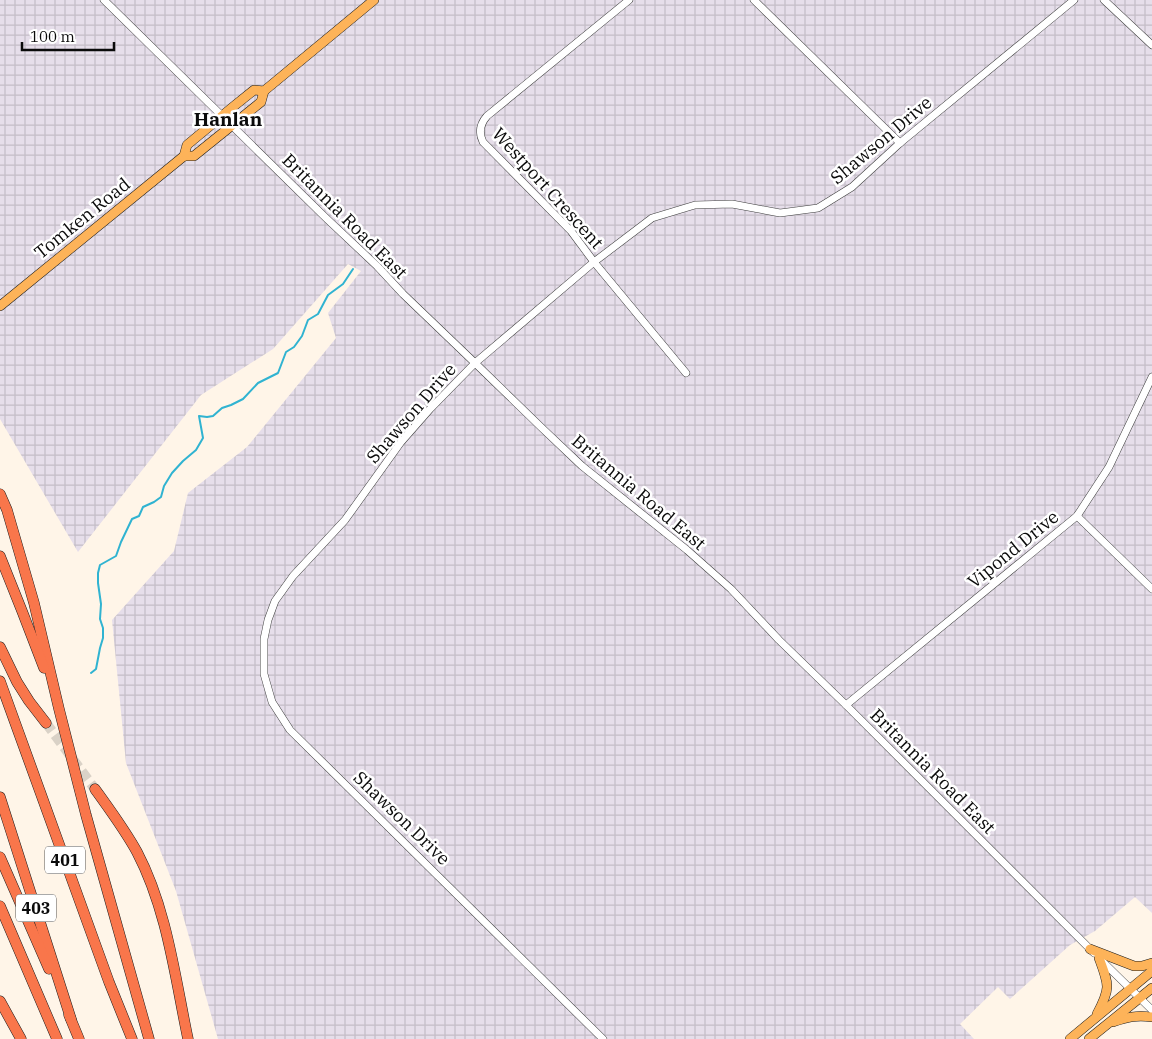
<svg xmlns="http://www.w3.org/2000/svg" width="1152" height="1039" viewBox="0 0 1152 1039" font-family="'IBM Plex Serif',serif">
<defs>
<pattern id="industrial-grid" width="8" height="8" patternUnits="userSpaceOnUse" patternTransform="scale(1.25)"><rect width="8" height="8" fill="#e6deea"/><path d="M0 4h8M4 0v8" fill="none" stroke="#c4bdc7"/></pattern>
</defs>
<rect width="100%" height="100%" fill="#fff5e8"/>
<path fill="url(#industrial-grid)" d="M0,0h1152v913l-17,-16 -40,34 -25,14 -60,54 -12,-12 -38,37 14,15h-756l-42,-148 -50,-128 -14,-143 62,-69 14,-58 59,-46 89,-109 -8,-25 33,-42 -13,-7 -75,85 -72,46 -123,157 -78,-133z"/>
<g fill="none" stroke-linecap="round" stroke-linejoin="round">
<path stroke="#30b3d1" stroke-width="2" d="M91,673l5,-4 4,-21 3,-10v-10l-3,-9 1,-15 -3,-21v-10l2,-8 16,-9 5,-14 11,-23 7,-3 4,-9 11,-5 7,-5 3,-11 8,-13 11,-12 13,-11 7,-12 -4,-22 8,1 6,-1 9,-8 9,-3 12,-6 15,-16 20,-10 8,-21 8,-5 8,-11 6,-16 10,-6 10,-19 15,-11 10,-15"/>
<path stroke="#dad2c7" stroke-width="10" stroke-dasharray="10 5" stroke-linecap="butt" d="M46,723l49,66"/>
<g stroke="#3d3d3d" stroke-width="8">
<g id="minor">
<path d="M104,0l222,218 51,48 26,28 72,69 68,66 39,37 105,84 44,39 48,51 67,65 248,248"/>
<path d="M629,0l-142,116c-7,8 -9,16 -4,26l88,89 23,31 92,111"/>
<path d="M754,0l146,143"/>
<path d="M1104,0l48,45"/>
<path d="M1077,516l75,73"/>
<path d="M846,705l231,-189 32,-49 43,-90"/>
<path d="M1101,960l51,50"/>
<path d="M603,1039l-313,-309 -18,-28 -8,-28v-35l4,-19 7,-19 18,-25 52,-56 56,-78 29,-33 45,-46 119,-101 58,-44 43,-13 37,-1 48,9 38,-5 34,-21 48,-44 174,-143"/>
</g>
</g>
<g stroke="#1b1b1b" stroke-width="10">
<g id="major">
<path d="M184,156h10l67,-54 3,-11 110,-91"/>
<path d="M0,306l184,-150 3,-11 47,-39 20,-16 10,1"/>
<path d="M1090,949l44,17h8l10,-3"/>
<path d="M1097,1014c14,-26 12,-29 2,-56"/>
<path d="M1113,1022c15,-5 23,-7 39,-5"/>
<path d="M1070,1039l82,-68"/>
<path d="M1089,1039l63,-51"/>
</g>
</g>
<g stroke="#1b1b1b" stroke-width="11">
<g id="highway">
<path d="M0,494l7,16 27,93 25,106 27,106 63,224"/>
<path d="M0,556l22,55 22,57"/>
<path d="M0,647l17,35 12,19 17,22"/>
<path d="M0,681l109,301 23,57"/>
<path d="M95,789c15,21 30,41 42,63 30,57 38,125 51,187"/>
<path d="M0,797l71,222"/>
<path d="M0,857l49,112"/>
<path d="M0,906l57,133"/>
<path d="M0,1001l21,38"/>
<path d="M69,1015l10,24"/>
</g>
</g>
<use href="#minor" stroke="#fff" stroke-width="7"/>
<use href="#major" stroke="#fdb359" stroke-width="9"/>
<use href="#highway" stroke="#f9764b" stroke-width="10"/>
</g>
<g text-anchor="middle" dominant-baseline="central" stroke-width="5" stroke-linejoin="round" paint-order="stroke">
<g fill="#fff" stroke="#545454" stroke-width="1">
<rect x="45" y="846.5" width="40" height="27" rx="4"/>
<rect x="16" y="894.5" width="40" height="27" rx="4"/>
</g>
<g font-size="16" font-weight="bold" fill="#0a0a0a">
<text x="65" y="860">401</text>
<text x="36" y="908">403</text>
</g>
<g font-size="18" fill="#0a0a0a" stroke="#fff">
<text transform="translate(881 140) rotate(-40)">Shawson Drive</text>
<text transform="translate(548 188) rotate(48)">Westport Crescent</text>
<text transform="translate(345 216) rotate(45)">Britannia Road East</text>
<text transform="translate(82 218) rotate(-39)">Tomken Road</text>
<text transform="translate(411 413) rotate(-49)">Shawson Drive</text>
<text transform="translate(639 492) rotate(40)">Britannia Road East</text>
<text transform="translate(1013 549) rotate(-39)">Vipond Drive</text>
<text transform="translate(933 771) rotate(45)">Britannia Road East</text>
<text transform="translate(402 818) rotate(44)">Shawson Drive</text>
</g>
<g font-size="19" font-weight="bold" fill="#0a0a0a" stroke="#fff">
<text x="228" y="119">Hanlan</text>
</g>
</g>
<path d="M22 42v8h92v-8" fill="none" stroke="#0a0a0a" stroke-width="2.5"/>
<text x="30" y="42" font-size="15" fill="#0a0a0a" stroke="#ffffff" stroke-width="4" paint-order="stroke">100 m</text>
</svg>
